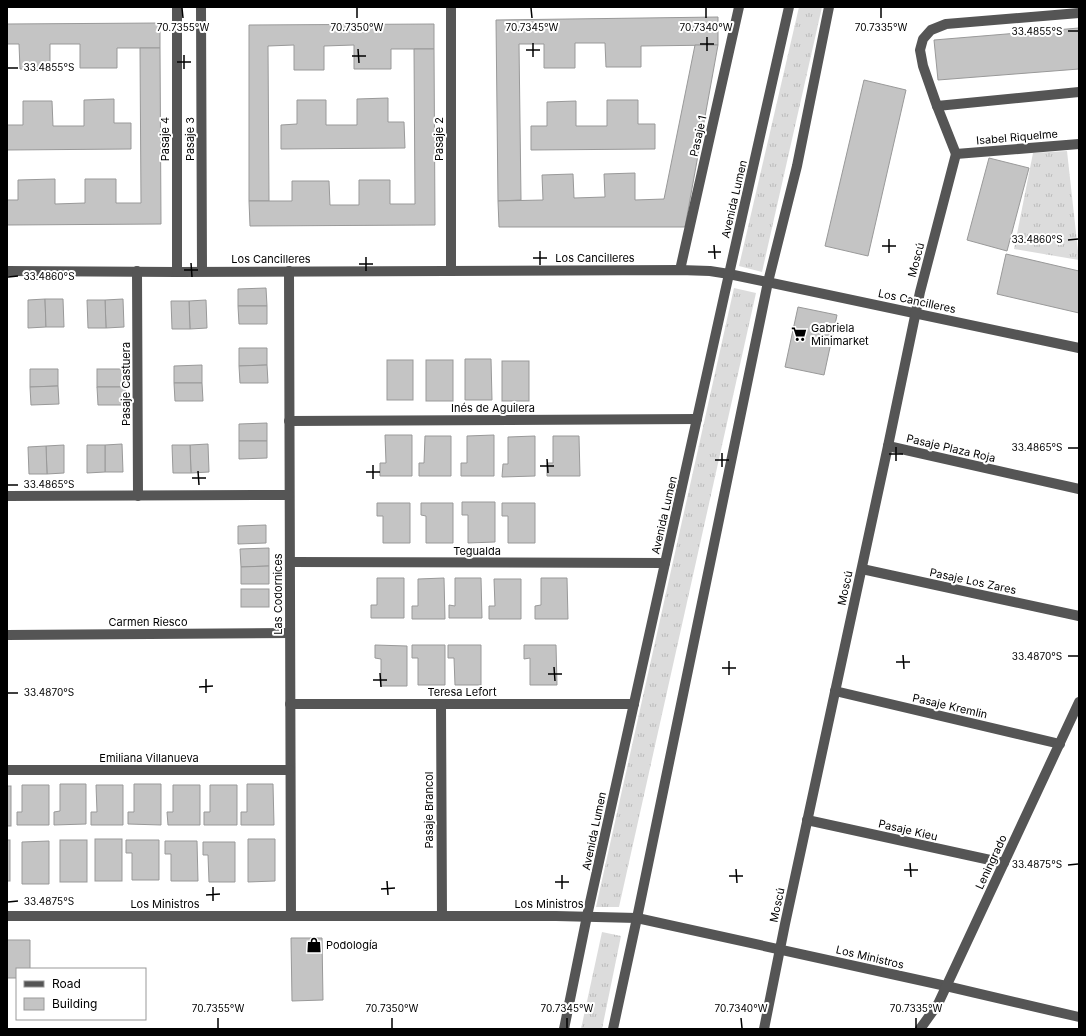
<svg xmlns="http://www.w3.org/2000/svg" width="1086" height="1036" viewBox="0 0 1086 1036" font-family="Inter,sans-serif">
<defs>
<pattern id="grass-tufts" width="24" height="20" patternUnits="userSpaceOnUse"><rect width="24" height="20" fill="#dcdcdc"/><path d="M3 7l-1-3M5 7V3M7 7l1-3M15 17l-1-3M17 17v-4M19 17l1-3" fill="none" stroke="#bbb"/></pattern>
</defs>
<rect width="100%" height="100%" fill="#fff"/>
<g fill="url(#grass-tufts)">
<path d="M799,7h23l-60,265 -23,-6z"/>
<path d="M1067,151l12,109 -65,-11 19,-96z"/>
<path d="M734,288l22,5 -137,614h-23z"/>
<path d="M602,932l19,4 -19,93h-21z"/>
</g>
<g fill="#c4c4c4" stroke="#999">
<path d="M718,17v28l-77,1v21h-35l-1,-24h-30v25h-31v-24h-25l2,156 -23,1 -2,-181z"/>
<path d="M160,23v25h-43v20h-37v-24h-30v25h-30l-1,-25h-12v-20z"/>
<path d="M434,24v25h-43v20h-37v-24l-30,1v24h-30v-25l-26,1 1,155h-20v-176z"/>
<path d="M1079,28v41l-141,11 -4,-40z"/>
<path d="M695,45h23l-33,182h-186l-1,-26 45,-1 -1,-25 31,-1 1,24 31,-1 -1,-23 31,-1v27l29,-1z"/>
<path d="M140,48h20l1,176 -154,1v-25h11v-20l37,-1v25l30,-1v-24h31v24h25z"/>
<path d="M414,49h20l1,176 -185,1 -1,-25h43v-20h37l1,24h29v-25h31v24h25z"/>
<path d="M864,80l42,10 -38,166 -43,-10z"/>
<path d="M388,98v24h16l1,26 -124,1v-24l16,-1v-24h29v25h31v-26z"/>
<path d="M114,99v24h17v26l-124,1v-25h16v-24h29l1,25h31v-26z"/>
<path d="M607,100h31v24h17v25l-124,1v-24h16v-24l29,-1v25h31z"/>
<path d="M989,158l40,10 -22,83 -40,-11z"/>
<path d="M1006,254l73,17v42l-82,-19z"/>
<path d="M266,288l1,18h-29v-17z"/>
<path d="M45,299l1,28 -18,1v-28z"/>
<path d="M45,299h18l1,28h-18z"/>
<path d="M123,299l1,28 -18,1 -1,-28z"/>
<path d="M87,300h18l1,28h-18z"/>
<path d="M206,300l1,28 -17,1 -1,-28z"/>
<path d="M171,301h18l1,28h-18z"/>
<path d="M238,306h29v18h-28z"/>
<path d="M798,307l39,8 -13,60 -39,-8z"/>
<path d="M239,348h28v17l-28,1z"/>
<path d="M465,359h26l1,41h-27z"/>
<rect x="387" y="360" width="26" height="40"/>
<rect x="426" y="360" width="27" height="41"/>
<rect x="502" y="361" width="27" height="40"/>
<path d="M202,365v18h-28v-17z"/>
<path d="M267,365l1,18h-28l-1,-17z"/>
<path d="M30,369h28v17l-28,1z"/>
<rect x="97" y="369" width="28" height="18"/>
<path d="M174,383h28l1,18h-28z"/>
<path d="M58,386l1,18 -28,1 -1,-18z"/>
<path d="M97,387h28l1,18h-28z"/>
<path d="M267,423v18h-28v-17z"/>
<path d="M385,435h27v41h-32v-13h6z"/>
<path d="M494,435v41h-33v-13h6v-27z"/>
<path d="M425,436h26v40h-32v-13h5z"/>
<path d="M535,436v40l-33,1 1,-13h5v-27z"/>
<path d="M553,436h26l1,40h-33v-13h6z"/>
<path d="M239,441h28v17l-28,1z"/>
<path d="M122,444l1,28h-18v-27z"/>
<path d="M208,444l1,28 -18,1 -1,-28z"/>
<path d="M64,445v28l-17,1 -1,-28z"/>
<path d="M87,445h18v27l-18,1z"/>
<path d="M172,445h18l1,28h-18z"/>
<path d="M46,446l1,28h-18l-1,-27z"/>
<path d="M462,502h33v40l-27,1v-28h-6z"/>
<path d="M377,503h33v40h-27v-27h-6z"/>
<path d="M421,503h32v40h-27v-27l-5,-1z"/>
<path d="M502,503h33v40h-27v-27h-6z"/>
<path d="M266,525v18l-28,1v-18z"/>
<path d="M269,548v18l-28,1 -1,-18z"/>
<path d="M269,566v18h-28v-17z"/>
<path d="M377,578h27v40h-33v-13h6z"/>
<path d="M444,578l1,41h-33v-13h6v-27z"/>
<path d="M455,578h26l1,40h-33v-13l6,1z"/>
<path d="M541,578h26l1,41h-33v-13l6,-1z"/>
<path d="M494,579h27v40h-32v-13h6z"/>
<rect x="241" y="589" width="28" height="18"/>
<path d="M375,645l32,1v40h-26v-27l-6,-1z"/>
<path d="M412,645h33v40h-27v-27h-6z"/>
<path d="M448,645h33v40h-26l-1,-27h-6z"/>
<path d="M524,645h32l1,40h-27v-27l-6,1z"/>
<path d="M60,784h26v40l-32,1v-13l6,-1z"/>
<path d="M134,784h27v41l-33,-1v-12h6z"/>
<path d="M247,784h26l1,41h-33v-13h6z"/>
<path d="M22,785h27v40h-32v-13h5z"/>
<path d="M96,785h27v40h-32v-13h6z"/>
<path d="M173,785h27v40h-32l-1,-13h6z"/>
<path d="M210,785h27v40h-33v-13h6z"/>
<rect x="7" y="786" width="4" height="40"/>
<rect x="95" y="839" width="27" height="42"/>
<path d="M248,839h27v42l-27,1z"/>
<rect x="7" y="840" width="3" height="41"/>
<rect x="60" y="840" width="27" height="42"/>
<path d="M126,840h33v40h-27v-27h-6z"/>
<path d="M49,841v43h-27v-42z"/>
<path d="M165,841h32l1,40h-27v-27h-6z"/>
<path d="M203,842h32v40h-26l-1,-27h-5z"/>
<path d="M291,938h31l1,62 -31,1z"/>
<path d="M7,940h23v29h-13v9h-10z"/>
</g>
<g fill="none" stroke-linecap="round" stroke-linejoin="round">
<g stroke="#555" stroke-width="10">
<path d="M201,7l1,264"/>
<path d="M451,7v264"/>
<path d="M937,106l142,-14"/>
<path d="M956,154l-19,-48 -14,-40 -3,-16 3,-11 8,-9 15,-6 133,-11"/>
<path d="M956,154l123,-10"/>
<path d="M680,270l59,-263"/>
<path d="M7,271l170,1 503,-2 30,1 19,3 350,74"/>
<path d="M137,271l1,225"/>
<path d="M289,271l2,645"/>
<path d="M177,272v-265"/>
<path d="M289,421l408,-2"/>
<path d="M888,446l191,43"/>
<path d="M7,496l282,-1"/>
<path d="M290,562l375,1"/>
<path d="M862,569l217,47"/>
<path d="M7,635l283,-2"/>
<path d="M835,691l225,53"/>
<path d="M290,704h344"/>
<path d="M441,704l1,212"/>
<path d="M7,770h283"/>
<path d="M807,820l197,43"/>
<path d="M7,916h549l81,2 309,68 133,31"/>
<path d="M564,1029l23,-113 138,-624 64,-285"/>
<path d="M613,1029l24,-111 131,-636 29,-116 32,-159"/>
<path d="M764,1029l21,-105 103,-478 32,-154 36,-138"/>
<path d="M920,1029l18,-25 141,-302"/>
</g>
</g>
<path fill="none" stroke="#000" stroke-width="1.5" d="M182,8l1,10M357,8v10M531,8l1,10M706,8v10M881,8v10M1068,31h10M707,37v14M533,43v14M700,44h14M358,49l1,14M526,50h14M184,55v14M352,56h14M177,62h14M8,68h10M889,239v14M1068,240l10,-1M714,245l1,14M882,246h14M540,251v14M708,252h13M366,257v14M533,258h14M191,263l1,14M359,264h14M184,270h14M8,277l10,-1M896,447v14M1068,448h10M722,453v14M889,454h14M547,459l1,14M715,460h14M373,465v14M540,466h14M198,471l1,14M366,472h14M192,478h14M8,485h10M903,655l1,14M1068,656h10M729,661v14M896,662h14M554,667l1,14M722,668h14M380,673l1,14M548,674h14M206,679v14M373,680h14M199,687l14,-1M8,693h10M910,863l1,14M1068,865l10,-1M736,869l1,14M904,870h14M562,875v14M729,876h14M387,881l1,14M555,882h14M213,887v14M381,889l14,-1M206,895l14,-1M8,902l10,-1M218,1018v10M392,1018v10M567,1018v10M741,1018l1,10M916,1018v10"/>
<defs>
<g id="supermarket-bare" transform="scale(1.2)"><path d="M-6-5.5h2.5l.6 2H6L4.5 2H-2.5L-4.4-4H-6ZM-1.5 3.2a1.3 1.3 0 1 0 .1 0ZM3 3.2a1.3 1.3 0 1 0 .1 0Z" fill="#000" stroke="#fff" stroke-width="2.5" paint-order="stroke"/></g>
<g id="shop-bare" transform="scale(1.2)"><path d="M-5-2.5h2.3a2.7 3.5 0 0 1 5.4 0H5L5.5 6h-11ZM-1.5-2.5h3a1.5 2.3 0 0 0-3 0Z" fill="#000" stroke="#fff" stroke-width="2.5" paint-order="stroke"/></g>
</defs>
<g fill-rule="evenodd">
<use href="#supermarket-bare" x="799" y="334"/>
<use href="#shop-bare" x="314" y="945"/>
</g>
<g text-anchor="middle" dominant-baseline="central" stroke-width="4" stroke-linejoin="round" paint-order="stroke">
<g font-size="11" fill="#000" stroke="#fff">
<text transform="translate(698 136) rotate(-77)">Pasaje 1</text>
<text transform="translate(1017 137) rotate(-5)">Isabel Riquelme</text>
<text transform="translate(165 139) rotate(-90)">Pasaje 4</text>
<text transform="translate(190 139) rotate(-90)">Pasaje 3</text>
<text transform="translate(439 139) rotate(-90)">Pasaje 2</text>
<text transform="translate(734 199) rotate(-77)">Avenida Lumen</text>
<text x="595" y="258">Los Cancilleres</text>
<text x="271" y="259">Los Cancilleres</text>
<text transform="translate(916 260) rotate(-75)">Moscú</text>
<text transform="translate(917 301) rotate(12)">Los Cancilleres</text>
<text transform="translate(126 384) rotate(-90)">Pasaje Castuera</text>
<text x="493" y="408">Inés de Aguilera</text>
<text transform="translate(951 448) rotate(13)">Pasaje Plaza Roja</text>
<text transform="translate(664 515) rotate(-77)">Avenida Lumen</text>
<text x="477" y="551">Tegualda</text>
<text transform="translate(973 581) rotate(12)">Pasaje Los Zares</text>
<text transform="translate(845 588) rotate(-78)">Moscú</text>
<text transform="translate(278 594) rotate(-90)">Las Codornices</text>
<text x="148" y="622">Carmen Riesco</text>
<text x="462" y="692">Teresa Lefort</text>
<text transform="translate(950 706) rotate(13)">Pasaje Kremlin</text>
<text x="149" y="758">Emiliana Villanueva</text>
<text transform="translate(429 810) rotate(-90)">Pasaje Brancol</text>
<text transform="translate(908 830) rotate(13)">Pasaje Kieu</text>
<text transform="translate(594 831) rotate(-78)">Avenida Lumen</text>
<text transform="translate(991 862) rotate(-65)">Leningrado</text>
<text x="165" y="904">Los Ministros</text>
<text x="549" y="904">Los Ministros</text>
<text transform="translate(777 905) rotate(-78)">Moscú</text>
<text transform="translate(870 957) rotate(13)">Los Ministros</text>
</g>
<g font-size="11" fill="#000" stroke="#fff" text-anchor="start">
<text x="811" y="328">Gabriela<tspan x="811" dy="13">Minimarket</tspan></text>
<text x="326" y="945">Podología</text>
</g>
</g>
<g font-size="10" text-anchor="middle" fill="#000" stroke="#fff" stroke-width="4" stroke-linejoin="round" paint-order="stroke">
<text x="183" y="31">70.7355°W</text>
<text x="357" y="31">70.7350°W</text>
<text x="532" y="31">70.7345°W</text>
<text x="706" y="31">70.7340°W</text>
<text x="881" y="31">70.7335°W</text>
<text x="1037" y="35">33.4855°S</text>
<text x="49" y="71">33.4855°S</text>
<text x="1037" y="243">33.4860°S</text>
<text x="49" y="280">33.4860°S</text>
<text x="1037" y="451">33.4865°S</text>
<text x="49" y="488">33.4865°S</text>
<text x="1037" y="660">33.4870°S</text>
<text x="49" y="696">33.4870°S</text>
<text x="1037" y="868">33.4875°S</text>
<text x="49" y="905">33.4875°S</text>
<text x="218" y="1012">70.7355°W</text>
<text x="392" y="1012">70.7350°W</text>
<text x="567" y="1012">70.7345°W</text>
<text x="741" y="1012">70.7340°W</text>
<text x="916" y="1012">70.7335°W</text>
</g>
<rect width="1086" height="1036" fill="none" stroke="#000000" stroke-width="16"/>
<rect x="16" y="968" width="130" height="52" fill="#ffffff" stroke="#999999"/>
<rect x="24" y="981" width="20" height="6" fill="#555555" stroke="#999999"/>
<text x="52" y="988" font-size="12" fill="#000000">Road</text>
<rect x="24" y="998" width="20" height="12" fill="#c4c4c4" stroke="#999999"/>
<text x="52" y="1008" font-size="12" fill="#000000">Building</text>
</svg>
